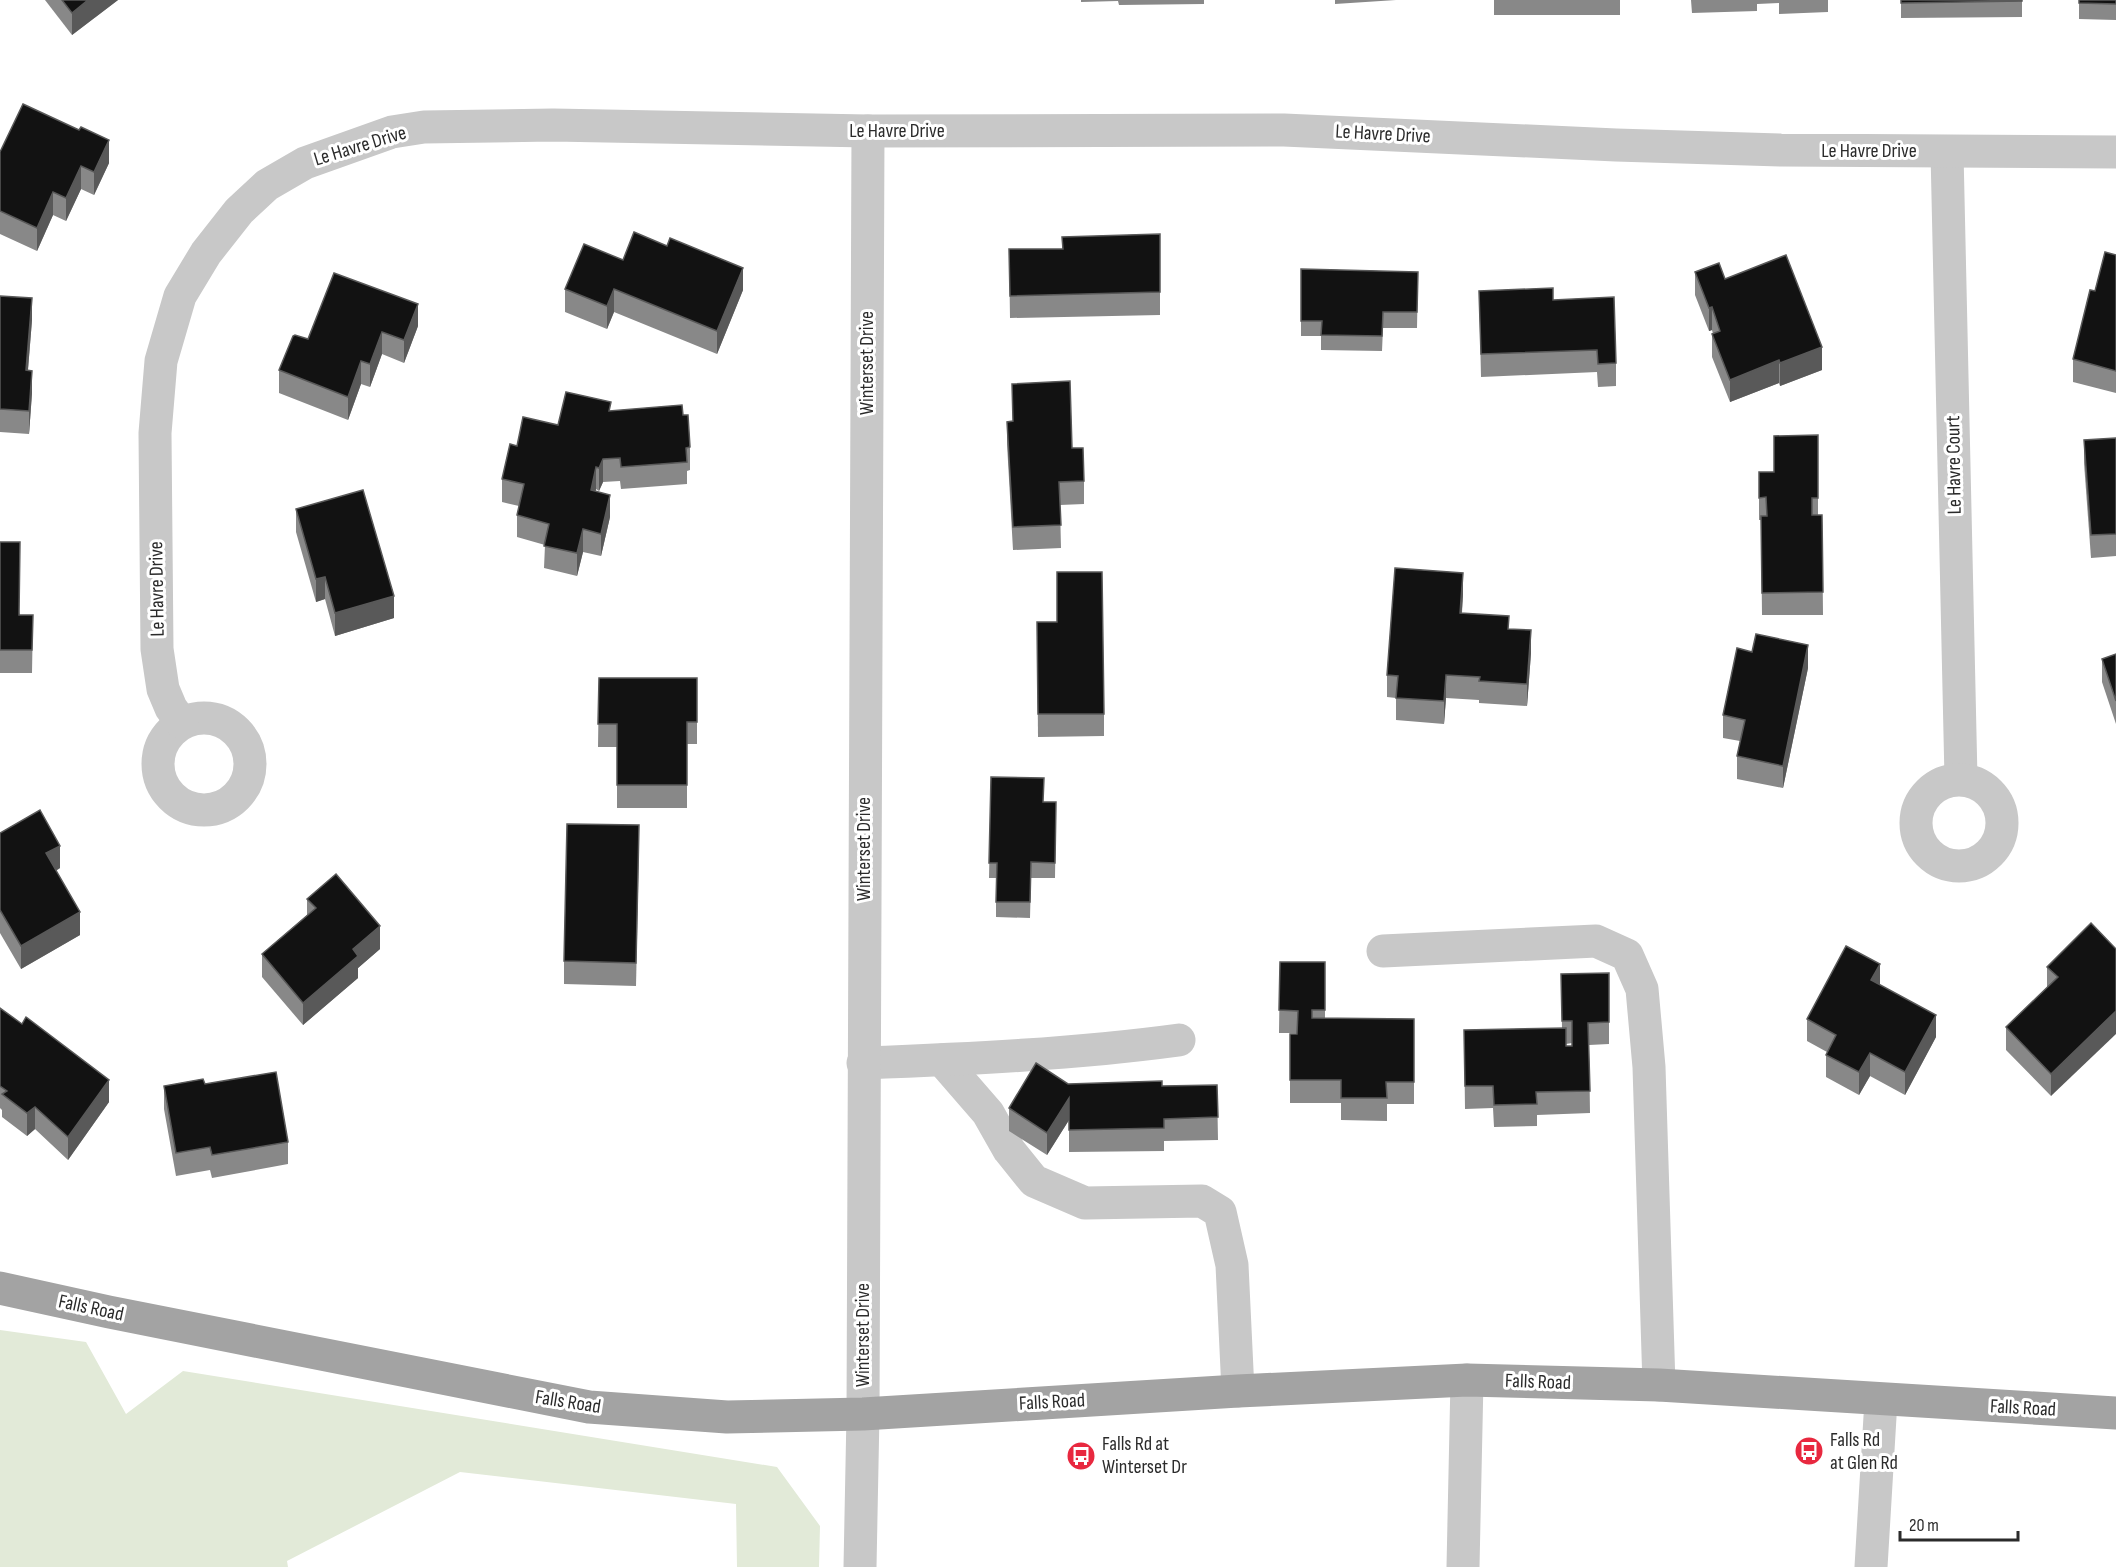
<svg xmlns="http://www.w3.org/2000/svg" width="2116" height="1567" viewBox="0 0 2116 1567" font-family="'Sofia Sans Condensed',sans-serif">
<rect width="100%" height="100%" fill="#fff"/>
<path fill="#e2ead8" d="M0,1330l86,12 40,72 57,-43 594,96 43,59 -1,41h-82l-1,-63 -276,-32 -173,89 1,6h-288z"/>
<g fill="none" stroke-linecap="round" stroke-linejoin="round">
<g stroke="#c8c8c8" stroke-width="33">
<path d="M1947,152l14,627"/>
<circle cx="204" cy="764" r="46"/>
<path d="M182,723l-11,-15 -8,-19 -6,-40 -2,-216 6,-72 19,-65 26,-43 33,-42 28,-26 38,-22 87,-31 32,-5 129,-2 315,6 416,-1 332,15 165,5 335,2"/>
<circle cx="1959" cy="823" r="43"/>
<path d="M1383,951l213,-10 31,14 15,34 7,78 10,318"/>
<path d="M942,1060l46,53 21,37 25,31 51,22 117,-2 18,11 12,53 6,126"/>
<path d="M863,1063c106,-4 212,-9 316,-23"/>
<path d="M860,1567l3,-153 5,-1283"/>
<path d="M1463,1567l4,-187"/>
<path d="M1871,1567l10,-167"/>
</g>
<path stroke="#a3a3a3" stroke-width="33" d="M0,1288l109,24 480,95 138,10 136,-3 375,-23 229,-11 192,5 457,28"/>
</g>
<g fill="#888" fill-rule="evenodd">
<path d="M45,0h73l-46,35z"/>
<path d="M1081,0h123v4l-85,1 -1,-4 -37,1z"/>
<path d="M1335,0h61l-61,4z"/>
<rect x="1494" y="0" width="126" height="15"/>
<path d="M1691,0h137v12l-49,2v-11l-22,1v7l-65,2z"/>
<path d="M1901,0h121v17l-121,1z"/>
<path d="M2079,0h37v20l-37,-1z"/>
<path d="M0,152l109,11 -15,32 -13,-6 -15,32 -13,-6 -16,36 -37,-17z"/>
<path d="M1160,234v81l-150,3 -1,-69h53v-12z"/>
<path d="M2116,255v138l-43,-11v-23l22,-68z"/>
<path d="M623,260l120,30 -26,64 -103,-42 -7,17 -42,-17v-23z"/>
<path d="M1301,269l117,3 -1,56h-34l-1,23 -61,-1v-14h-20z"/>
<path d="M1695,272l30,7 97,91 -42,16 -1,-3 -49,19 -18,-45v-23h1l-1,-4 -3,1 -14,-36z"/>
<path d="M1479,291l74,9 63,63v23l-18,1 -1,-15 -116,5z"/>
<path d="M0,296l32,24 -4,50 4,23 -3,41 -29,-2z"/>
<path d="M418,326l-14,37 -22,-9 -12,33 -9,-3 -13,36 -69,-27v-23l29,-31z"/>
<path d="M1012,384l60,64 12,33v23l-24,1 1,43 -48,2 -6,-106v-22l6,-1z"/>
<path d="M611,411l72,4 7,32v23l-3,1v13l-66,5 -1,-8 -17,1 -4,9 -3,-2v2l14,26 -9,39 -18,-4 -6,24 -33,-8 1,-23 -28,-8v-22l2,-9 -17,-4v-23l15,-33 41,-21z"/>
<path d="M1818,435v80h4l1,100h-61l-1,-95h-2v-48h15z"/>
<path d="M2116,438v118l-25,2 -7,-95v-23z"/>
<path d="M296,509l98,109 -59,18 -10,-37 -9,3 -20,-70z"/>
<path d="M0,542l20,73h13l-1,58h-32z"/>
<path d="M1463,595l-1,18 47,16 22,24 -4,53 -48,-3v-3l-33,-2 -2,26 -48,-4v-22l-9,-1v-22z"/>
<path d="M1037,622l67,92v22l-66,1z"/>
<path d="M2116,654v70l-14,-42v-23z"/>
<path d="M1808,668l-25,120 -46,-9v-23l3,-15 -17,-3v-23z"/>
<path d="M599,678h98v66h-10v64h-70v-61h-19z"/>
<path d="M991,777l53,25h12l-1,76h-24l-1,40 -34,-1v-39h-7z"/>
<path d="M0,833l60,35 -4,3 24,64 -59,34 -21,-36z"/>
<path d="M639,848l-3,138 -72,-2v-23z"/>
<path d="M307,899l73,50 -22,19v10l-55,47 -41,-48v-23l45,-39z"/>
<path d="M2116,949l-65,147 -45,-46v-23l41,-39v-21z"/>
<path d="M1280,962h45v56l89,1v85h-27v17l-46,-1v-17h-51v-69h7v-1h-18z"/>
<path d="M1609,973v71l-20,1 1,68 -53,2v11l-43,1 -1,-19 -28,1 -1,-79 98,-2 -1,-54zM1572,1043v3h-6v-2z"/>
<path d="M1880,985l56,52 -31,58 -35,-19 -11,19 -33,-18v-22l1,-3 -20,-11v-22z"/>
<path d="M0,1008l109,94 -41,58 -33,-31 -8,7 -25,-19v-7l-2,-2z"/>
<path d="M205,1084l83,58v22l-76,14 -2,-8 -34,6 -12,-67v-23z"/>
<path d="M1068,1084l94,2 55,-1 1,55 -54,1v10l-95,1v-32l-22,35 -38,-24v-23z"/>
</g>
<g fill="#595959">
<path d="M88,0h30l-46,35v-22z"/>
<path d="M109,140v23l-15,32v-23z"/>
<path d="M81,166v23l-15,32v-23z"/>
<path d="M53,192v23l-16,36v-23z"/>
<path d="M743,268v22l-26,64v-23z"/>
<path d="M614,289v23l-7,17v-23z"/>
<path d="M32,298v22l-6,73v-23z"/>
<path d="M418,304v22l-14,37v-23z"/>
<path d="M1712,307v23l-3,1v-23z"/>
<path d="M382,332v22l-12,33v-23z"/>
<path d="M1822,347v23l-42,16v-23z"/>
<path d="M1779,360v23l-49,19v-22z"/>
<path d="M361,361v23l-13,36v-23z"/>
<path d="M32,371v22l-3,41v-23z"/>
<path d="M603,459v23l-4,9v-23z"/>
<path d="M596,467v22l-5,24v-23z"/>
<path d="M610,495v22l-9,39v-22z"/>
<path d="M583,529v23l-6,24v-23z"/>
<path d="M1463,573v22l-3,40v-22z"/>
<path d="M325,577v22l-9,3v-23z"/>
<path d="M394,596v22l-59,18v-23z"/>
<path d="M1531,630v23l-4,53v-22z"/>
<path d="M1808,645v23l-25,120v-22z"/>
<path d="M1446,675v23l-2,26v-23z"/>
<path d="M60,846v22l-14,8v-23z"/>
<path d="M80,912v23l-59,34v-23z"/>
<path d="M380,926v23l-22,19v10l-55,47v-22l50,-54z"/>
<path d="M1880,964v23l-9,-7z"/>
<path d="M2116,1011v23l-65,62v-22z"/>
<path d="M1936,1015v22l-31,58v-23z"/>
<path d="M1870,1053v23l-11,19v-23z"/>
<path d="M109,1080v22l-41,58v-23z"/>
<path d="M1069,1098v22l-22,35v-22z"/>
<path d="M35,1107v22l-8,7v-23z"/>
</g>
<g fill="#121212" stroke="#595959" stroke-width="1.5">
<path d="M62,0h26l-16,13z"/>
<path d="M1901,0h121v1l-121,2z"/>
<path d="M2079,0h37v4l-37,-1z"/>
<path d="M23,104l56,26 2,-3 28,13 -15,32 -13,-6 -15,32 -13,-6 -16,36 -37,-17v-59z"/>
<path d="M634,232l33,14 3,-8 73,30 -26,63 -103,-42 -7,17 -42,-17 19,-45 39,16z"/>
<path d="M1160,234v58l-150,4 -1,-47h54l-1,-12z"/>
<path d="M2105,252l11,3v116l-43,-12 17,-69 5,1z"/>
<path d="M1786,255l36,92 -42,16 -1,-3 -49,20 -18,-46 8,-3 -8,-24 -3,1 -14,-36 24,-9 6,16z"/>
<path d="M1301,269l117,3 -1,40h-34l-1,24 -61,-1 1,-14h-21z"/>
<path d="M334,273l84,31 -14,36 -22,-8 -12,32 -9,-3 -13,36 -69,-27 14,-34 2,-1 13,4z"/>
<path d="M1553,288v12l61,-3 2,66 -18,1 -1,-14 -116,4 -2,-63z"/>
<path d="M0,296l32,2 -6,72 6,1 -3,40 -29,-2z"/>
<path d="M1070,381l2,67h11l1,33 -25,1 2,43 -48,2 -6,-105 6,-1 -1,-37z"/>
<path d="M566,392l45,10 -2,9 73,-6 1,10h5l2,32 -4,1 1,14 -66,5 -1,-9 -17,1 -4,9 -3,-1 -5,23 19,5 -9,39 -18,-5 -6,24 -33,-7 5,-22 -32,-9 7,-31 -22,-5 8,-35 7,2 6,-29 35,8z"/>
<path d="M1818,435v63h-6v17h10l1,77 -61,1 -1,-77h6l-1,-19 -7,1v-26h15v-36z"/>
<path d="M2116,438v96l-25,1 -7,-95z"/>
<path d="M363,490l31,106 -59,17 -10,-36 -9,2 -20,-70z"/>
<path d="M0,542h20l-1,73h14l-1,35h-32z"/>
<path d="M1395,568l68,5 -3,40 49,3 -1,13 23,1 -4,54 -48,-3 1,-4 -34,-2 -2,26 -48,-3 2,-22 -11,-1z"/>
<path d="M1057,572h45l2,142h-66l-1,-92h20z"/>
<path d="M1756,634l52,11 -25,121 -46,-10 8,-36 -22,-5 14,-67 15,4z"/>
<path d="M2116,654v47l-14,-42z"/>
<path d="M599,678h98v44h-10v63h-70v-61h-19z"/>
<path d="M991,777l53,1 -1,24h13l-1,61 -24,-1 -1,40h-34l1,-39h-8z"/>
<path d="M40,810l20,36 -14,7 34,59 -59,34 -21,-36v-77z"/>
<path d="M567,824l72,1 -3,138 -72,-2z"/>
<path d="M336,874l44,52 -27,23 5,7 -55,47 -41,-49 54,-46 -9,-9z"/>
<path d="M2091,923l25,26v62l-65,63 -45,-47 52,-50 -11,-10z"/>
<path d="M1846,946l34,18 -9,16 65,35 -31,57 -35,-19 -11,19 -33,-17 10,-20 -29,-16z"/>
<path d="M1280,962h45v48h-13v8l102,1v63h-28l1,16h-46v-18h-51v-46h7l1,-23 -19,-1z"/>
<path d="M1609,973v49l-21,1 2,68 -54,1 1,12 -43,1 -1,-19h-28l-1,-56 102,-2v18h6v-25h-10l-1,-47z"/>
<path d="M0,1008l22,16 4,-7 83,63 -41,57 -33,-30 -8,6 -25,-19 5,-3 -7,-5z"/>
<path d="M1036,1063l32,21 94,-3v5l55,-1 1,32 -54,2v9l-95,2v-32l-22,35 -38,-25z"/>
<path d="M276,1072l12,70 -76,13 -2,-8 -34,6 -12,-67 39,-7 2,5z"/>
</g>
<defs>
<g id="bus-disc" transform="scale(1.5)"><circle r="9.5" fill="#e8283f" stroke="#fff"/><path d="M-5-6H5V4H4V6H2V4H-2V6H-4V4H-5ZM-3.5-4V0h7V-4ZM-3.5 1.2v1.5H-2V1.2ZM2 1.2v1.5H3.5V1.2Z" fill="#fff"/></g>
</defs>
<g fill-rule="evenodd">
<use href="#bus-disc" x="1809" y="1451"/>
<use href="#bus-disc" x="1081" y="1456"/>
</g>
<g text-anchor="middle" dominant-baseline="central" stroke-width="6" stroke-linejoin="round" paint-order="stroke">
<g font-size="20" fill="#2b2b2b" stroke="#fff">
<text x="897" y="131">Le Havre Drive</text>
<text transform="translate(1383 134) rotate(3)">Le Havre Drive</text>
<text transform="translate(360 146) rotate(-17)">Le Havre Drive</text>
<text x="1869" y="151">Le Havre Drive</text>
<text transform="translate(867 363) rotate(-90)">Winterset Drive</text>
<text transform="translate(1954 465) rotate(-91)">Le Havre Court</text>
<text transform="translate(157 589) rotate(-91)">Le Havre Drive</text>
<text transform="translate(864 849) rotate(-90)">Winterset Drive</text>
<text transform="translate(91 1308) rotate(12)">Falls Road</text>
<text transform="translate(863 1335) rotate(-90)">Winterset Drive</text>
<text transform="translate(1538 1382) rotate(2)">Falls Road</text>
<text transform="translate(568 1402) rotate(9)">Falls Road</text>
<text transform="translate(1052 1402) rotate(-3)">Falls Road</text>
<text transform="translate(2023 1408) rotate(3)">Falls Road</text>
</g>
<g font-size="20" fill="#2b2b2b" stroke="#fff" text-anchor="start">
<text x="1830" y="1440">Falls Rd<tspan x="1830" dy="23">at Glen Rd</tspan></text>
<text x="1102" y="1444">Falls Rd at<tspan x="1102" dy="23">Winterset Dr</tspan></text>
</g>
</g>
<path d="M1900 1531v9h118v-9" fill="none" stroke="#2b2b2b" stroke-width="3"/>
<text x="1909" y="1531" font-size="18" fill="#2b2b2b" stroke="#ffffff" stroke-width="4.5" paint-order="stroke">20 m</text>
</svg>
